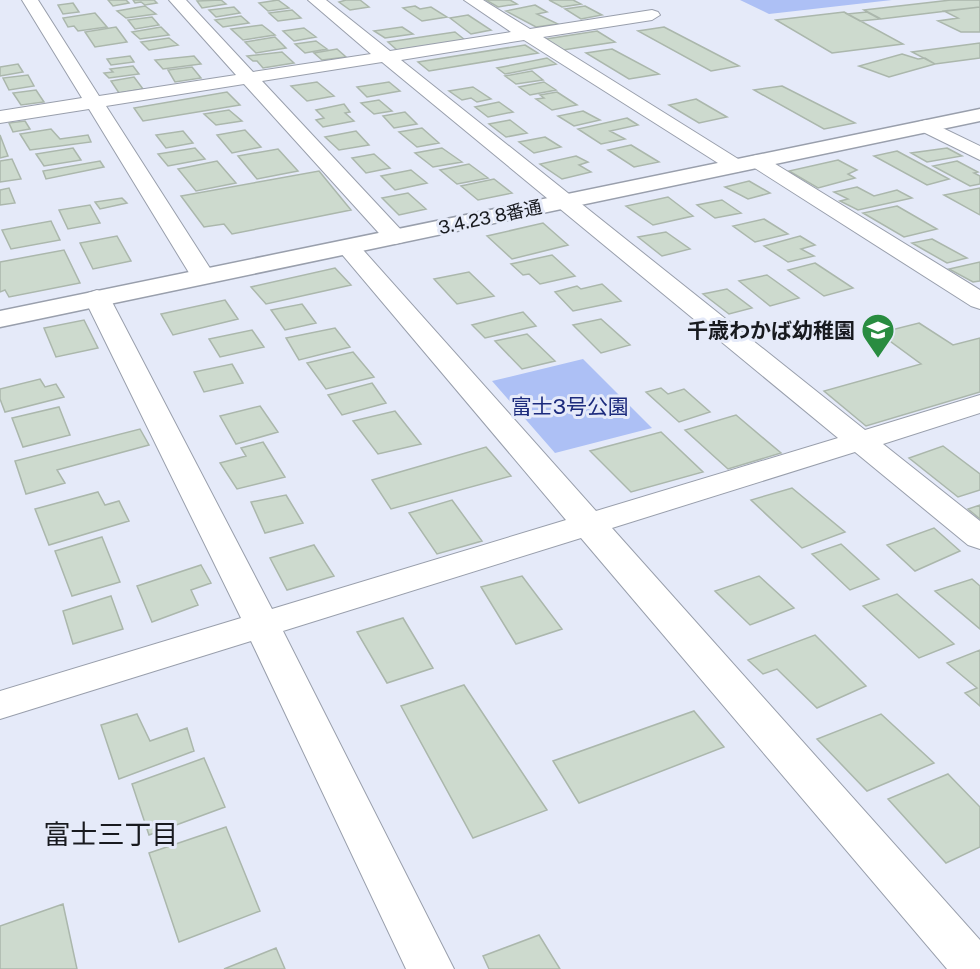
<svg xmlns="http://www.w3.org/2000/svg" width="980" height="969" viewBox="0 0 980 969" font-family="'Public Sans','Noto Sans JP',sans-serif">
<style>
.green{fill:#adc0f5}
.building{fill:#cddace;stroke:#abb7ac;stroke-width:1.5}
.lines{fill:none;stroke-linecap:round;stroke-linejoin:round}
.minor-casing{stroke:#999fac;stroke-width:2}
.tertiary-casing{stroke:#999fac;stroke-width:3}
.minor{fill:#fff;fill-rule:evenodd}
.tertiary{fill:#fff;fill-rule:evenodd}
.labels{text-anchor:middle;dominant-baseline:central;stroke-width:6;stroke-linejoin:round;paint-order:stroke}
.far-street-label{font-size:18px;fill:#181a1f;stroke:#e5eaf9}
.poi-label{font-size:21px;font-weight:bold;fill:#181a1f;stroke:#e5eaf9;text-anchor:end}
.park-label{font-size:21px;fill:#1c2b7d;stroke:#e5eaf9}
.near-neighbourhood-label{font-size:27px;fill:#181a1f;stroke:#e5eaf9}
</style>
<rect width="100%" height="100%" fill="#e5eaf9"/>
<path class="green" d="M740 0H892L769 14Z
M583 359 652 428 555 453 492 381Z"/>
<path class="building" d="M108 0H126L129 3 113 6Z
M133 0H154L157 3 145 5 141 2 135 3Z
M221 0 226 4 202 8 197 1Z
M278 0 289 8 268 11 259 3Z
M346 0H360L369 7 350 10 339 2Z
M486 0H510L517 4 498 7Z
M549 0H573L581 4 562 7Z
M951 0H980V7L881 19 864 10Z
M73 3 79 12 63 14 58 5Z
M535 5 547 12 537 14 558 24 536 27 506 11Z
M145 6 156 14 126 18 117 11Z
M415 6 420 9 431 7 447 17 422 21 403 8Z
M585 6 602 15 581 19 565 9Z
M234 7 240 13 216 17 209 10Z
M980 7V32H961L938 21 958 18 944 11Z
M292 10 301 18 278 21 269 13Z
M844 12 903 44 832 53 776 20Z
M867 12 880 19 860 21 847 14Z
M95 13 107 27 78 31 74 26 68 27 63 18Z
M468 15 491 30 471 34 450 18Z
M241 16 249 23 223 27 215 20Z
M152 17 159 25 135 29 128 20Z
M262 25 275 35 243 40 231 29Z
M116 27 127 42 95 47 85 32Z
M161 27 169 35 140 39 132 32Z
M402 27 413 34 385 38 374 31Z
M664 27 739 66 711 71 638 31Z
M304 28 316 37 294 41 283 31Z
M597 31 615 42 563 50 546 39Z
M455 32 465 40 397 50 388 42Z
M275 37 286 48 256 53 245 42Z
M169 38 178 45 149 50 141 42Z
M316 41 327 49 305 53 295 44Z
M980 43V58L935 64 912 52Z
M525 45 538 53 429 71 418 62Z
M337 49 346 57 322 60 314 53Z
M612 49 659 74 629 79 586 53Z
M282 52 294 63 263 68 257 61H253L247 56Z
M902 54 918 59 925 58 935 64 889 77 859 66Z
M130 56 134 62 111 65 107 59Z
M194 56 201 64 163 69 155 60Z
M547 58 556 64 505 74 497 68Z
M18 64 23 72 0 76V67Z
M133 66 139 74 109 78 104 73 113 72 110 69Z
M192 67 201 78 175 82 168 70Z
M532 71 543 80 516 84 505 76Z
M28 75 34 86 9 90 3 78Z
M134 77 143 89 119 93 111 81Z
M317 82 334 96 307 101 291 86Z
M389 82 400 91 367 97 357 87Z
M544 82 556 90 530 95 519 87Z
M782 86 855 123 824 129 754 90Z
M473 87 491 99 477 102 471 98 462 100 449 91Z
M36 90 44 102 21 105 13 93Z
M227 92 240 105 143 121 134 108Z
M557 92 577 105 552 110 536 99 544 98 540 95Z
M696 99 727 117 699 123 669 105Z
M379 100 392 111 374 114 361 103Z
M499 102 513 112 488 117 475 107Z
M344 104 350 112 345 113 354 121 323 127 316 120 324 118 316 110Z
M229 110 242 121 216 125 204 114Z
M583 111 600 120 574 126 558 116Z
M405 112 417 124 394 128 383 116Z
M627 118 638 125 610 131 625 139 601 144 578 129Z
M510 120 527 133 506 137 489 124Z
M25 121 30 129 13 132 9 123Z
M422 128 439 143 417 147 399 132Z
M51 129 60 139 88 135 91 142 30 150 20 134Z
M245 130 261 147 232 153 217 135Z
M183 131 193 143 166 148 156 135Z
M356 131 369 145 339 150 325 137Z
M0 135 8 156 0 158Z
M545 137 561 147 534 153 519 142Z
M631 145 659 162 634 167 608 150Z
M73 148 81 160 44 166 36 154Z
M195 148 205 159 168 166 158 154Z
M442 148 462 162 433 167 415 153Z
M947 148 962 156 927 162 911 153Z
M278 149 298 171 257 179 238 156Z
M897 151 949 179 927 185 874 156Z
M374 154 390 168 366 173 352 158Z
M576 156 588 162 579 165 591 172 562 179 540 164Z
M12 159 21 179 0 182V161Z
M838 160 857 170 848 174 855 178 818 188 789 171Z
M100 161 104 167 46 179 43 171Z
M217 161 236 183 196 191 178 169Z
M957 161 978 172 974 173 980 176V184L970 186 933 166Z
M469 164 488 178 457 184 440 170Z
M411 170 427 183 395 190 381 176Z
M319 171 351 210 232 234 224 224 204 227 181 196Z
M494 179 512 193 478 200 461 186Z
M749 181 770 193 748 199 725 187Z
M857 187 874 196 897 190 912 198 858 210 840 201 848 199 834 192Z
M9 188 15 203 0 205V190Z
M980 188V215L944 195Z
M408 193 426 209 399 215 382 198Z
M668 197 693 216 653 225 626 206Z
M122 198 127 203 100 209 95 202Z
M722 200 741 213 715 218 697 205Z
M90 205 100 223 68 229 59 210Z
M897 206 937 229 904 237 863 213Z
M764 219 788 234 755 242 733 226Z
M51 221 60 240 11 249 2 230Z
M543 223 568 245 512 259 487 236Z
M666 232 690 249 662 256 638 237Z
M117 236 131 261 93 269 80 243Z
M800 236 815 245 801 249 814 256 788 262 764 246Z
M932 239 967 258 947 263 912 243Z
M64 250 80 283 9 297 5 290 0 292V262Z
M552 255 575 276 540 284 529 274 523 275 511 264Z
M980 262V281L973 282 949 269Z
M815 263 853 288 824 296 788 270Z
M335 268 351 285 266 304 251 287Z
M469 272 494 296 457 304 434 279Z
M767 275 799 298 770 306 739 281Z
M602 284 621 301 573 311 555 292 577 286 581 289Z
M727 289 752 308 729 314 703 294Z
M225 300 238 319 173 335 161 314Z
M302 304 316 323 285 330 271 310Z
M523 312 536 326 485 338 472 325Z
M601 319 630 345 601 353 573 325Z
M84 320 98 348 56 357 44 328Z
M919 323 953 345 980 338V392L866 426 824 391 921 364 879 333Z
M335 328 350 347 299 360 286 338Z
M252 330 264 347 220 357 209 339Z
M527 334 555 361 522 369 495 341Z
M353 352 374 377 326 389 307 363Z
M232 364 243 383 204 392 194 372Z
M40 379 45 387 56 384 64 397 5 412 0 399V389Z
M372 383 386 403 342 415 328 395Z
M661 388 668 394 684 389 710 412 679 422 646 392Z
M260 406 278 432 236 444 220 416Z
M59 407 70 435 23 447 12 418Z
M395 411 421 444 378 454 353 421Z
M736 415 781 453 728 469 685 430Z
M140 429 149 445 57 470 65 483 26 494 15 461Z
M661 432 703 472 631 492 590 451Z
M263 442 285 477 237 489 220 463 246 456 241 448Z
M943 446 980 474V490L958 497 909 458Z
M486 447 511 476 391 509 372 480Z
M792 488 845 532 802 548 751 500Z
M98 492 105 505 119 501 129 521 49 545 35 509Z
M286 495 303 523 265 533 251 502Z
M452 500 482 541 437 554 409 513Z
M980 505V519L968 509Z
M934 528 960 551 915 571 887 545Z
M102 537 120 582 72 596 55 551Z
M841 544 879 579 850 590 812 554Z
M314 545 334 576 287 590 270 558Z
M201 565 211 583 191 590 198 605 152 622 137 586Z
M522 576 562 629 516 644 481 587Z
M759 576 794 608 750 625 715 591Z
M972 579 980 586V629L935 591Z
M897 594 954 644 919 658 863 606Z
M111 596 123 629 73 644 63 611Z
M403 618 433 668 387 683 357 632Z
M815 635 866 686 817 708 777 669 763 674 748 660Z
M980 650V706L965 693 977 688 947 663Z
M464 685 547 810 473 838 401 706Z
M694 711 724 747 579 803 553 761Z
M137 714 150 741 187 728 194 751 119 779 101 725Z
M881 714 934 763 867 791 817 739Z
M204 758 225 807 149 835 132 784Z
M948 774 980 807V847L946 863 888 799Z
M226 827 260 911 179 942 149 853Z
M63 904 77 969H0V926Z
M539 935 560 969H489L483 956Z
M276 948 285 969H224Z"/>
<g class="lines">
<g class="minor-casing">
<path id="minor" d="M22 0H38L99 96 236 75 169 0H186L253 72 371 54 308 0H326L390 51 511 32 464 0H483L530 29 652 10 658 12 660 15 652 20 543 37 743 162 747 166 743 170 736 172 729 170 524 40 401 60 865 430 980 395V413L883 444 980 521V549L968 545 855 452 612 528 980 940V969H947L581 538 283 631 454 969H406L251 641 0 719V691L241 618 84 298 88 293 97 290 106 293 110 298 272 609 566 520 340 252 336 247 340 242 348 240 356 242 596 511 838 438 382 62 262 81 403 232 407 237 403 242 395 244 387 242 244 84 106 106 215 276 212 281 203 283 194 281 89 109 0 123V111L82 98Z
M926 120 980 146V160L919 130 916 126 919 122Z
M757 155 764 157 980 290V309L971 306 750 165 747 161 750 157Z"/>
</g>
<g class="tertiary-casing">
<path id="tertiary" d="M980 109V121L0 327V311Z"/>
</g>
<use href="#minor" class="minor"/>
<use href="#tertiary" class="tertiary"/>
</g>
<defs>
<g id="school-pin" transform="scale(1.725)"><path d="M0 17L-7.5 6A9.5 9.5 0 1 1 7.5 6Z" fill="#298c40" stroke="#e5eaf9"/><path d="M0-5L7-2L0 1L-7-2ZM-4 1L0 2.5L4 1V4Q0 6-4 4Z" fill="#fff"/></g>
</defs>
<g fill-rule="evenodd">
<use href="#school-pin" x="878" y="330"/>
</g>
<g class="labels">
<g class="far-street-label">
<text transform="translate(490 217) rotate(-12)">3.4.23 8番通</text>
</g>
<g class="poi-label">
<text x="855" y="330">千歳わかば幼稚園</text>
</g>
<g class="park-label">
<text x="570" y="406">富士3号公園</text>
</g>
<g class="near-neighbourhood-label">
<text x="111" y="834">富士三丁目</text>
</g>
</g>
</svg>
